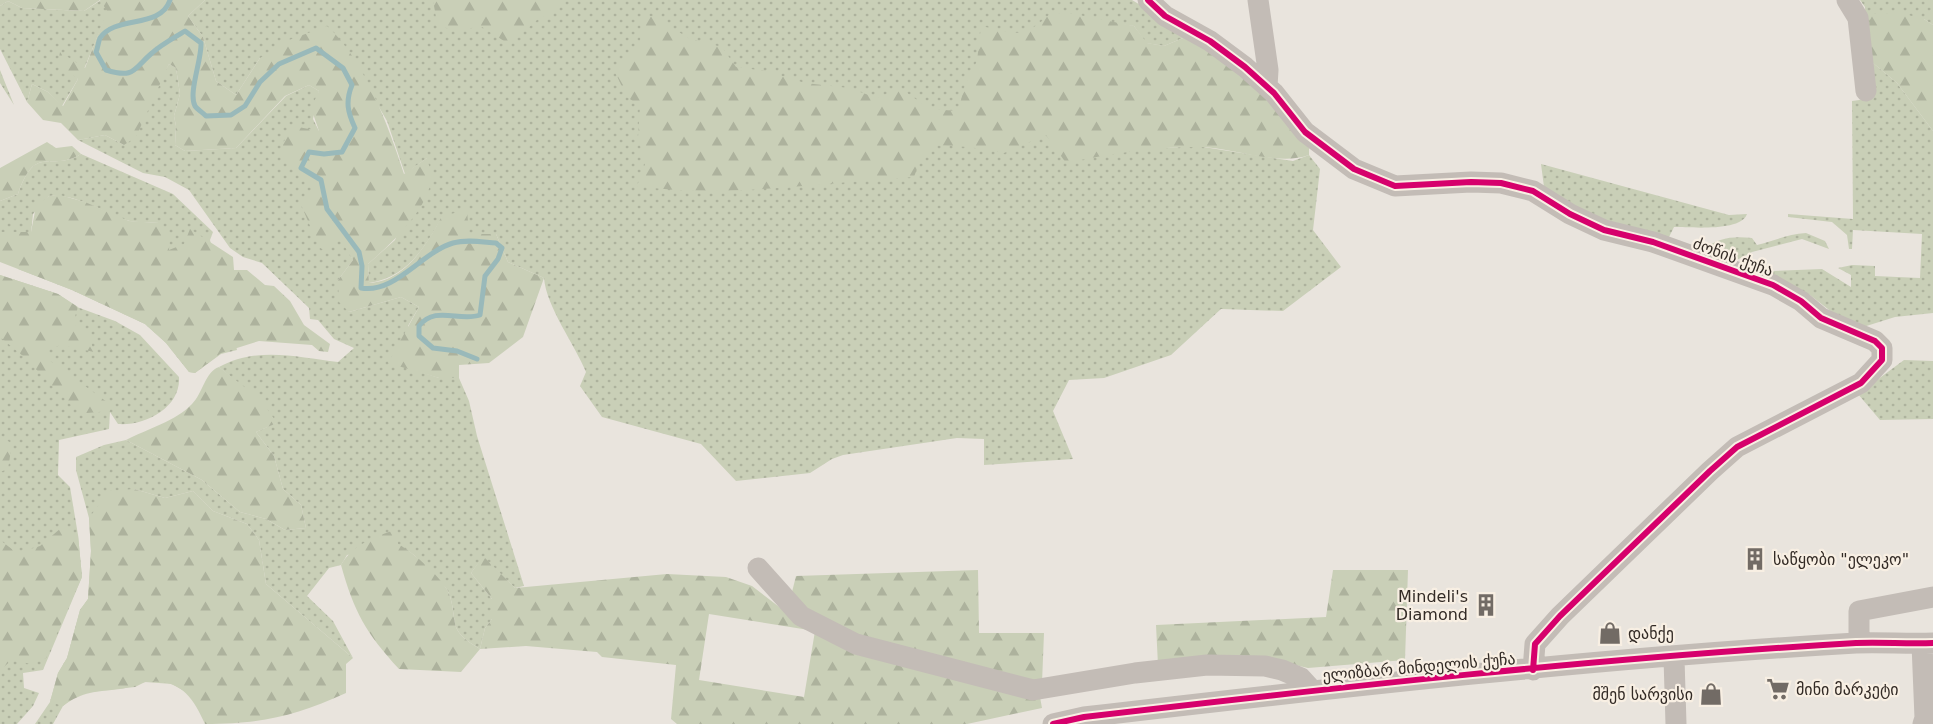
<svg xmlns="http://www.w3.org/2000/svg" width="1933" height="724" viewBox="0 0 1933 724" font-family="'DejaVu Sans','Noto Sans Georgian',sans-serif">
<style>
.grass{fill:url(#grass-dots)}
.forest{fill:url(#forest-firs);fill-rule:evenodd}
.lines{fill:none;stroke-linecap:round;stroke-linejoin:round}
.stream{stroke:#99b9ba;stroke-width:5}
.minor{stroke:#c3bcb6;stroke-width:21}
.cycleway-casing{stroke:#f8efe3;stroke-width:10}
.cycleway{stroke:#d6006c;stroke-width:6}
.labels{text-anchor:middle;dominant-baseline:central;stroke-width:4.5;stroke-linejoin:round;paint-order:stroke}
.street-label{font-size:16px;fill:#322a25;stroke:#f8efe3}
.poi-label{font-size:16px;fill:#322a25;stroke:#f8efe3;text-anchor:start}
</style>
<defs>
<pattern id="grass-dots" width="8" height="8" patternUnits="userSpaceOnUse" patternTransform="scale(1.5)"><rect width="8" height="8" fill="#c9cfb7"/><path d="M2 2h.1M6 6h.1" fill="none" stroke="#adb29d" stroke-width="1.8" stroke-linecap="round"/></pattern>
<pattern id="forest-firs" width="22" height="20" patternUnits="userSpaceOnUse" patternTransform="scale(1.5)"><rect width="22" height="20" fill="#c9cfb7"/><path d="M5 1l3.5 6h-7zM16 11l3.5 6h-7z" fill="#adb29d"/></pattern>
</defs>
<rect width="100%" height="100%" fill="#e9e4dd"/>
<path class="grass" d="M101 0 108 11 84 69 60 53 78 79 62 106 48 92 32 84 27 102 0 49V6L8 1 22 8 84 11Z
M205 0H1132L1190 35 1164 46 1146 43 1134 26 1111 23 1166 148 1197 146 1293 161 1309 155 1320 169 1313 230 1341 267 1283 311 1221 309 1171 355 1104 378 1069 380 1053 411 1073 459 984 465V439L957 438 843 455 832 459 810 473 736 481 701 444 602 417 580 386 586 372C575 345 546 306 544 278L508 262 496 234H469L442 217C425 248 406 278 369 283L368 264 395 240 427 158 405 174 387 121 369 90 260 58 236 95 216 81 203 37 188 16Z
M1860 0H1933V25L1924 19 1867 58 1897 83 1933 131V313L1895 317 1860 328 1842 320 1810 295 1769 274 1772 271 1822 269 1851 287V275L1838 268 1852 265 1875 266V276L1920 278 1922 234 1853 230 1852 249H1849L1847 235 1832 222 1788 217V214L1853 219 1852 101 1874 98 1873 76 1866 59 1865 7Z
M169 64 176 68 180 94 174 116 176 126 175 145 185 151 236 148 286 96 309 85 319 91 313 119 319 131 317 189 353 260 338 280 349 312 401 297 419 307 408 326 409 368 439 378H459L469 401 477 436 524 586 515 588 483 557 471 573 492 599V619L485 628 480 649C448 630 458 626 450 596 448 588 438 580 433 574 397 534 395 545 347 555L341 565 329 568 307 596 333 621 353 658 266 584 259 540 247 524 213 511 193 491 165 498 134 489 191 695 172 684 145 682 135 687 80 693 63 706 53 724H35L50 702 58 673 67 658 80 610 88 599 91 551 89 518 76 470V457L104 445 126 440 202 480 240 512 266 519 285 530 306 528 301 505 283 489 274 456 256 432 276 423 244 388 219 367C256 346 298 357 338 362L354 348 334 339 318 320 310 319 309 308 262 263 243 257 230 248 189 190 165 177 143 173 78 140 105 135 124 145Z
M0 70 14 105 0 83Z
M81 154 173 194 213 232 210 240 237 350 221 354 195 373 189 372 166 343 145 324 72 290 18 269 159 223C149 222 136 223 126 220 99 211 78 194 49 196L33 214 31 233 0 232V201L18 194C36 142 50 173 81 154Z
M1541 164 1729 215 1747 214C1741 232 1690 227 1674 227L1668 239 1584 215 1544 187Z
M1806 233 1825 241 1829 249 1802 239 1752 252 1733 262 1703 250C1718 237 1734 236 1752 238L1757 245C1774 241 1788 234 1806 233Z
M0 275 58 294 77 307 115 321 140 335 179 377C181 407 146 426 118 424L110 412 109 429 59 440 58 475 70 487 78 535 82 577 43 670 23 673 24 688 39 693 33 706 17 724H0Z
M1904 360 1933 361V419L1880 420 1858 394Z"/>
<path class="forest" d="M0 0H205L188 16 203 37 216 81 236 95 260 58 289 40 327 26C364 59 389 127 404 174L427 158C428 163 431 170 431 176 432 206 389 246 368 264L369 283C405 281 426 246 442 216L467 210 469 234H496L508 262 544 278 523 337 489 363 459 365V378H439L388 363 419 307 401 297 349 312 339 302 338 280 353 260 337 234 328 253 319 247 299 200 316 189 281 155 283 143 293 126 319 131 311 108 319 91 309 85 285 96 236 148 185 151 175 145 176 126 174 116 180 94 176 68 169 64 136 137 124 145 105 135 78 140 61 123 43 120 27 102 32 84 48 92 63 106 78 79 58 64 60 52 85 68 107 11 100 0 84 11 22 8 8 1 0 6Z
M433 0H561L559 9 537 20 513 41H504L482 27 450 30 437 23Z
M1051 13 1074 14 1134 26 1147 43 1164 46 1190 35 1267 95 1309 148V155C1277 167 1230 146 1195 147 1152 147 1108 154 1066 163L1046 135 1004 153 969 147 932 145 921 157 914 177C822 182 728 199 637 186L645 164 638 137 640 106 627 97 614 70 622 59 640 46 641 14 655 17 690 39 722 47 736 67 766 71 805 83 849 88 877 98 900 88 930 109 958 111 965 85 977 61 981 26C1018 34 1022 40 1051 13Z
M1900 13 1924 19 1933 25V131L1897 83 1867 58 1870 14Z
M47 142 56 148 72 146 81 154C50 173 36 142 18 194L0 201V168Z
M60 195 85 202 129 221 159 223 170 233 169 250 184 244 190 229 233 257 234 270H247L265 285 274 286 290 301 304 325 330 344 328 352 319 351 312 345 259 341 221 353 195 373 189 372 166 343 145 324 72 290 0 262V232H31L36 206 49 196Z
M0 275 58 294 78 307 73 323 89 336 94 352 61 345 48 349 49 360 107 402 110 411 87 413 72 406 23 356 0 337Z
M219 367 261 400 277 423 256 432 274 456 283 489 301 505 306 528 285 530 266 519 240 512 202 480 126 440C147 429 176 421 192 404 203 393 205 372 219 367Z
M0 435 12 444 8 469 0 472Z
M134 489 165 498 193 491 213 511 247 524 259 540 266 584 353 658 346 664V693C295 716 262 724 205 724 193 697 180 678 146 682 138 683 129 688 120 689 96 692 83 691 63 706L50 702 58 673 67 658 80 610 88 599 91 551 89 518 109 491Z
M61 528 78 535 82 577 46 658 31 664 12 660 0 670V540L17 553 40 546Z
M397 529 398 544C412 551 446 581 450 596 458 626 448 630 480 649L485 628 492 619V599L471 573 483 556 515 588 667 574 726 577 752 586 800 623 1040 697 1042 708 967 724H677L671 719 676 665 602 657 597 652 526 646 480 649 461 672 399 669C366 633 354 612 341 565 353 544 375 537 397 529ZM709 614 815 631 804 697 699 680Z
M978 570 979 633H1044L1042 683 857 639 804 612 792 592 796 576Z
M1333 570H1408L1405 660 1308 668 1274 660 1158 665 1156 625 1326 617Z"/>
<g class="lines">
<path class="stream" d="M170 0C161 29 115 15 100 38 98 42 98 48 96 52L106 70C135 79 133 69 152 53 162 44 174 38 185 31L201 43C202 59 188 93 195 106 197 109 203 113 206 116L231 115 245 106 260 82 279 64 316 48 343 68 352 85C345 102 348 113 355 128L342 152 324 154 309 152 301 168 321 180 327 209 359 252 362 266 361 288C395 294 422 252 453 243 467 239 482 242 496 243L502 248 498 259 485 276 480 315C459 322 435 305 419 326V336L433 348 457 351 477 359"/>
<path class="minor" d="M1148 0 1165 16 1210 41 1245 67 1274 93 1305 132 1354 169 1395 186 1471 182 1501 183 1533 191 1570 214 1604 230 1653 242 1773 285 1801 301 1821 318 1875 341 1882 348V360L1861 383 1737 447 1710 471 1560 616 1535 644 1533 670
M1258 0 1268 70 1267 86
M1847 0 1858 18 1866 91
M758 568 801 616 856 644 1033 690 1135 673 1207 665 1265 666 1282 670 1301 678 1312 690
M1859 643V611L1933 597
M1922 644 1925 718 1923 724
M1674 658 1676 724
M1053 724 1084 717C1341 687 1598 658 1856 643 1882 642 1907 644 1933 643"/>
<g class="cycleway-casing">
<path id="cycleway" d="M1148 0 1165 16 1210 41 1245 67 1274 93 1305 132 1354 169 1395 186 1471 182 1501 183 1533 191 1570 214 1604 230 1653 242 1773 285 1801 301 1821 318 1875 341 1882 348V360L1861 383 1737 447 1710 471 1560 616 1535 644 1533 670
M1053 724 1084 717C1341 687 1598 658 1856 643 1882 642 1907 644 1933 643"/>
</g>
<use href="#cycleway" class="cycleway"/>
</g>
<defs>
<g id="building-bare" transform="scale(1.8)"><path d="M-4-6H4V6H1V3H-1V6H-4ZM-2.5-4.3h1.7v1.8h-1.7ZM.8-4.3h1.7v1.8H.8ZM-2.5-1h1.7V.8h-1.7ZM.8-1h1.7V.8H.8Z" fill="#726b65" stroke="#f8efe3" stroke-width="2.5" paint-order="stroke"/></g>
<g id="shop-bare" transform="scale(1.8)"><path d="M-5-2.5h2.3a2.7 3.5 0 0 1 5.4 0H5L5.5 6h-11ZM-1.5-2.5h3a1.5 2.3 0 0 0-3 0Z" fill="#726b65" stroke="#f8efe3" stroke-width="2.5" paint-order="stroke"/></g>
<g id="supermarket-bare" transform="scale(1.8)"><path d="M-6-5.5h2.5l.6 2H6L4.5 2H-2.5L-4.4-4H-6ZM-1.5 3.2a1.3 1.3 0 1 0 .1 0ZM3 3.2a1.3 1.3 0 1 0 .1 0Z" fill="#726b65" stroke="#f8efe3" stroke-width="2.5" paint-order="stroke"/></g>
</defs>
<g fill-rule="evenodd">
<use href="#building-bare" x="1755" y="559"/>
<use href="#building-bare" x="1486" y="605"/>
<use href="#shop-bare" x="1610" y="633"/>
<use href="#supermarket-bare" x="1778" y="689"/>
<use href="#shop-bare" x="1711" y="694"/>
</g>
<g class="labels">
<g class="street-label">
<text transform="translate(1733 257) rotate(20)">ძოწის ქუჩა</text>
<text transform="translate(1419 667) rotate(-5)">ელიზბარ მინდელის ქუჩა</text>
</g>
<g class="poi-label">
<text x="1773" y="559">საწყობი "ელეკო"</text>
<text x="1468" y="596" text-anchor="end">Mindeli's<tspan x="1468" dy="18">Diamond</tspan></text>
<text x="1628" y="633">დანქე</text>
<text x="1796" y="689">მინი მარკეტი</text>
<text x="1693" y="694" text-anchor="end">მშენ სარვისი</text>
</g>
</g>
</svg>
